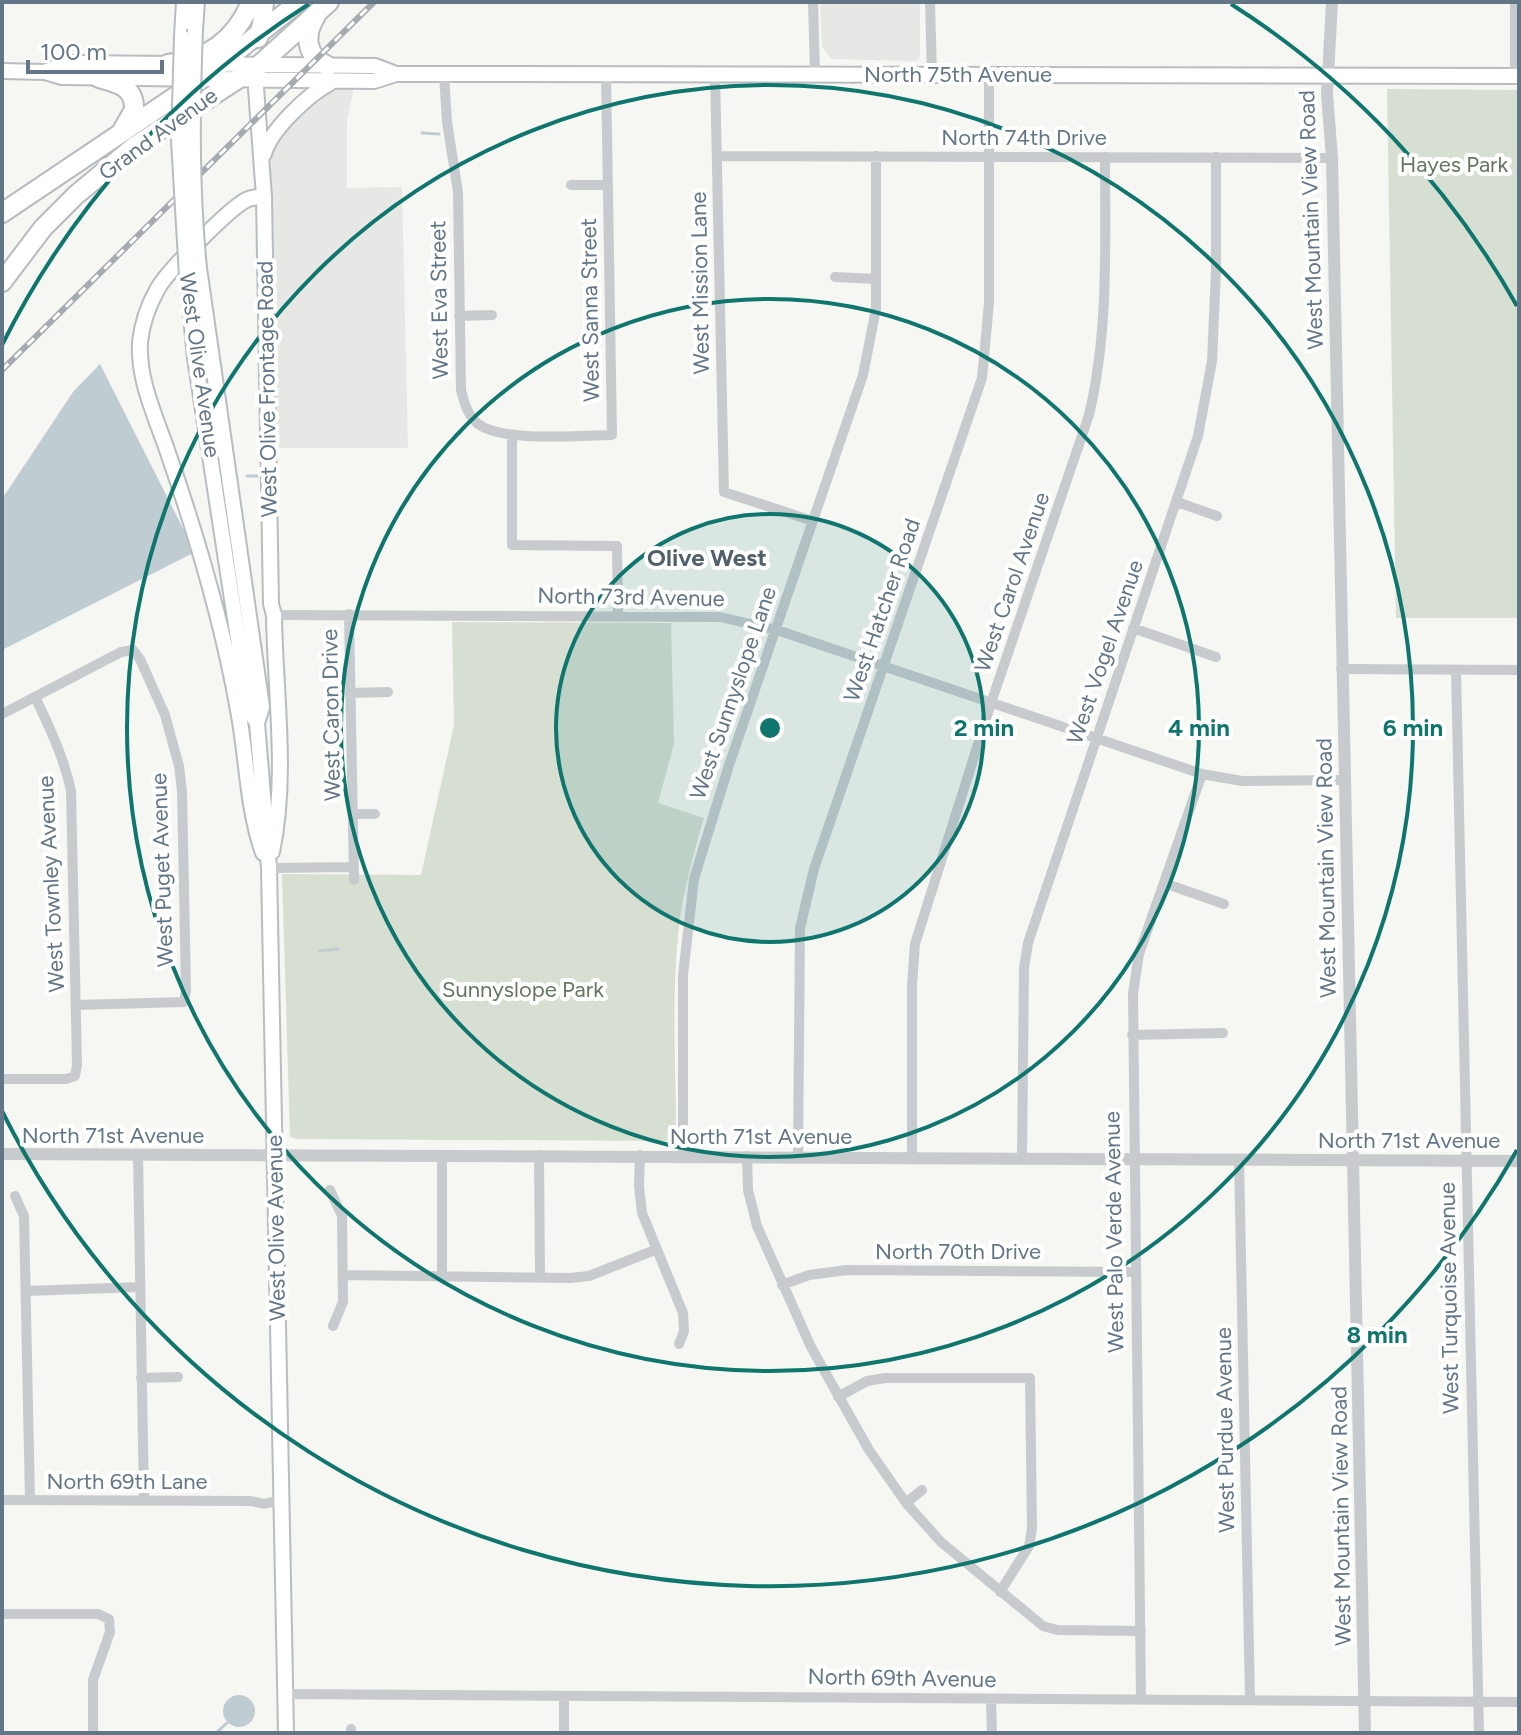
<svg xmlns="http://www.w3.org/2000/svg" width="1521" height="1735" viewBox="0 0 1521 1735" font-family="Figtree,sans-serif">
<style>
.built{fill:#e7e8e6}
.green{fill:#d7dfd3}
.water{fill:#bfccd1}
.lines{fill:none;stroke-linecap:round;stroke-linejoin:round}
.stream{stroke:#bfccd1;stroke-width:3}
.secondary-casing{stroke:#b7bdc1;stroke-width:18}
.trunk-casing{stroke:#b7bbbe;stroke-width:22}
.minor{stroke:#c8cbce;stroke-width:10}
.tertiary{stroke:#c8cbce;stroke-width:12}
.secondary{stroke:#fff;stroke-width:14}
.trunk{stroke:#fff;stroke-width:18}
.rail-casing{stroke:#a5abb1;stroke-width:6}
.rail{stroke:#fff;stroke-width:3;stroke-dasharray:9;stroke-linecap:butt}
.secondary-bridge-casing{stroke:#b7bdc1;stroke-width:18;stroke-linecap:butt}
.secondary-bridge{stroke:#fff;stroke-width:14}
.ring{fill:none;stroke:#0f766e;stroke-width:4}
.labels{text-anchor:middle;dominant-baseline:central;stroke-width:8;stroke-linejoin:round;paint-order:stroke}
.street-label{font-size:22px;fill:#627687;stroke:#fff}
.park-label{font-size:22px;fill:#63785e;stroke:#fff}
.neighbourhood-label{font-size:24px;font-weight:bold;fill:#515f6b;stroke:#fff}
.centre{fill:#0f766e;stroke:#fff;stroke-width:4}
.ring-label{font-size:24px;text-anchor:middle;font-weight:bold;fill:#0f766e;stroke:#fff;stroke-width:8;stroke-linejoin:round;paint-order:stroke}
</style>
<rect width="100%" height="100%" fill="#f6f6f2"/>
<path class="built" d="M820 2H920V57L916 61 831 59 822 46Z
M338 86H354L347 122V188L402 187 408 448H276L269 155 274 142 320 93Z"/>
<path class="green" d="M1387 89 1519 90V618H1396Z
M452 622 671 623 674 744 658 803 704 818C693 854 684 889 679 926 671 995 676 1067 676 1136L672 1141 298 1139 290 1137 282 874 421 875 454 725Z"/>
<path class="water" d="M100 364 195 552 2 650V499L73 392Z
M223 1711a16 16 0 1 1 32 0a16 16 0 1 1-32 0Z"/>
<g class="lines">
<path class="stream" d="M422 133 439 134
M247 476H257
M320 951 338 949
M216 1733 227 1723"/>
<g class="secondary-casing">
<path id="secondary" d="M195 29 197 2
M182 37 184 2
M258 70 256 88 264 197 271 604 274 615C275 693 288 775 272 852
M2 71 45 72 62 77 374 81 396 74H513L1519 76
M45 72 65 63 375 66 396 74
M264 154C270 130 309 94 330 83
M199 268 262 707 257 723 269 868 286 1733
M187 276 195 358 249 710 257 723
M263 853C247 808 247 757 238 710 222 620 196 533 166 447 154 413 138 379 140 342 142 324 148 306 157 290 166 272 228 210 246 200 252 197 257 197 264 197"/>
</g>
<g class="trunk-casing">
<path id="trunk" d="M316 16C304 35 305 56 328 66
M258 38 262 24 264 2
M168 64C207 60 236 39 251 2
M99 78C118 83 135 87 134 110L123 129
M2 213 203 78 299 2
M2 282 43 228 76 195 135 146 258 66 329 2"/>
</g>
<path class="minor" d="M813 2 815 74
M930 2 932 75
M715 73 724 492 813 521
M444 74 447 122 458 192 461 390C464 402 467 414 477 423 500 443 580 435 612 435L606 73
M1515 76V2
M717 156 1332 158
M571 185H608
M835 277 876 279
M459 316 492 315
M512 435V545L617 546 618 615
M1177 502 1217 516
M349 614 354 880
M274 615 720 617 777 630 1202 774 1242 781 1345 780
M1133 628 1216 657
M1341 669 1519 670
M1456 670 1479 1733
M350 693 388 692
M2 714 121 652 133 650 140 659 165 715 179 766 182 791 186 990 184 1002 76 1005
M353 814H375
M269 868 354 867
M1164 883 1224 904
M1132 1035 1223 1033
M2 1079H66L75 1076 77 1065 71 790C63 756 50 728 35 697
M138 1154 144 1501
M539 1155 540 1277
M640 1155 639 1186 642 1213 683 1313 684 1331 679 1344
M683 1155V975L694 879 729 765 863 375 876 309V156
M747 1156 748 1190 757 1226 811 1347 869 1450 906 1503 941 1542 1043 1626 1057 1630 1141 1631
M798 1156 800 928 814 869 982 378 989 303V74
M912 1157V985L915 944 991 703 1089 415C1109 330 1105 244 1105 157
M1022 1158 1024 968 1028 943 1198 436 1212 361 1216 271V157
M1239 1159 1250 1700
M330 1190 342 1216 343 1302 333 1326
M15 1196 24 1216 30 1500
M343 1275 570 1278 589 1276 655 1250
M442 1275V1156
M782 1285 809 1275 847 1270 1135 1272
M26 1291 140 1287
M141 1378 178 1377
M838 1397 867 1381 885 1378H1030L1032 1528 1029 1546 1000 1592
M2 1500 251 1501 264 1504 281 1500
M906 1503 922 1490
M2 1614H98L109 1619 110 1632 93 1680V1733
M285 1694 1519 1702
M564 1696V1733
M991 1699 992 1733
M1141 1700 1133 993 1139 954 1202 774
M351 1729V1733"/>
<path class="tertiary" d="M1332 2 1327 94 1332 158 1365 1733
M2 1154 1519 1161"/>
<use href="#secondary" class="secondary"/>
<use href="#trunk" class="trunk"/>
<g class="rail-casing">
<path id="rail" d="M2 370 374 2"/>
</g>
<use href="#rail" class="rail"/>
<g class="secondary-bridge-casing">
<path id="secondary-bridge" d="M195 29C192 109 191 188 199 268
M182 37 179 140 187 276"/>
</g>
<use href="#secondary-bridge" class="secondary-bridge"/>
</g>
<circle cx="770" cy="728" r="214" fill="#0f766e" fill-opacity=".12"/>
<g class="ring">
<circle cx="770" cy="728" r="214"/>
<circle cx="770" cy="728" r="429"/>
<circle cx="770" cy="728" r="643"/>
<path d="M1517 1150A858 858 0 0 1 2 1111M2 345A858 858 0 0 1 309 4M1231 4A858 858 0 0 1 1517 306"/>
</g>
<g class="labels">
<g class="street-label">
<text x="958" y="74">North 75th Avenue</text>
<text transform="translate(158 134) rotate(-36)">Grand Avenue</text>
<text x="1024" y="137">North 74th Drive</text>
<text transform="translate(1311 220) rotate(-92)">West Mountain View Road</text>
<text transform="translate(700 283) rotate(-91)">West Mission Lane</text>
<text transform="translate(439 300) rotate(-91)">West Eva Street</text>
<text transform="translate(590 310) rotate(-91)">West Sanna Street</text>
<text transform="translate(200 365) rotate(82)">West Olive Avenue</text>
<text transform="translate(267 389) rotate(-91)">West Olive Frontage Road</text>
<text transform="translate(1012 582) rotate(-71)">West Carol Avenue</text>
<text transform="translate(631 597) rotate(1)">North 73rd Avenue</text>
<text transform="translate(882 610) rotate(-71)">West Hatcher Road</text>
<text transform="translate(1105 652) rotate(-71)">West Vogel Avenue</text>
<text transform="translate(733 693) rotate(-71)">West Sunnyslope Lane</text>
<text transform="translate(331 715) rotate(-91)">West Caron Drive</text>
<text transform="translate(1326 868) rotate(-91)">West Mountain View Road</text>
<text transform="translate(162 870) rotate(-92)">West Puget Avenue</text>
<text transform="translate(51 884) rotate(-93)">West Townley Avenue</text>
<text x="113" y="1135">North 71st Avenue</text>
<text x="761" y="1136">North 71st Avenue</text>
<text x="1409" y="1140">North 71st Avenue</text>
<text transform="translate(276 1228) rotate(-91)">West Olive Avenue</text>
<text transform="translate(1114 1232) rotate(-91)">West Palo Verde Avenue</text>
<text x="958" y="1251">North 70th Drive</text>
<text transform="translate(1449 1298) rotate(-91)">West Turquoise Avenue</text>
<text transform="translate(1225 1430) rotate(-91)">West Purdue Avenue</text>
<text x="127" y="1481">North 69th Lane</text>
<text transform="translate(1341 1516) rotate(-91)">West Mountain View Road</text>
<text transform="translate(902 1678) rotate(1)">North 69th Avenue</text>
</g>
<g class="park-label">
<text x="1454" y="164">Hayes Park</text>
<text x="523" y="989">Sunnyslope Park</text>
</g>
<g class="neighbourhood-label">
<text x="707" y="557">Olive West</text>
</g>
</g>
<circle cx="770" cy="728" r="12" class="centre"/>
<g class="ring-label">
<text x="984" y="736">2 min</text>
<text x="1199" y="736">4 min</text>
<text x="1413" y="736">6 min</text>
<text x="1377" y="1343">8 min</text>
</g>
<rect width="1521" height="1735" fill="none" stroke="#627687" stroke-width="8"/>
<path d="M28 60v12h134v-12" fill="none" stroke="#627687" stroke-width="4"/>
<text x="40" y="60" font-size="24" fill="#627687" stroke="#ffffff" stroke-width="6" paint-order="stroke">100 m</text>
</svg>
